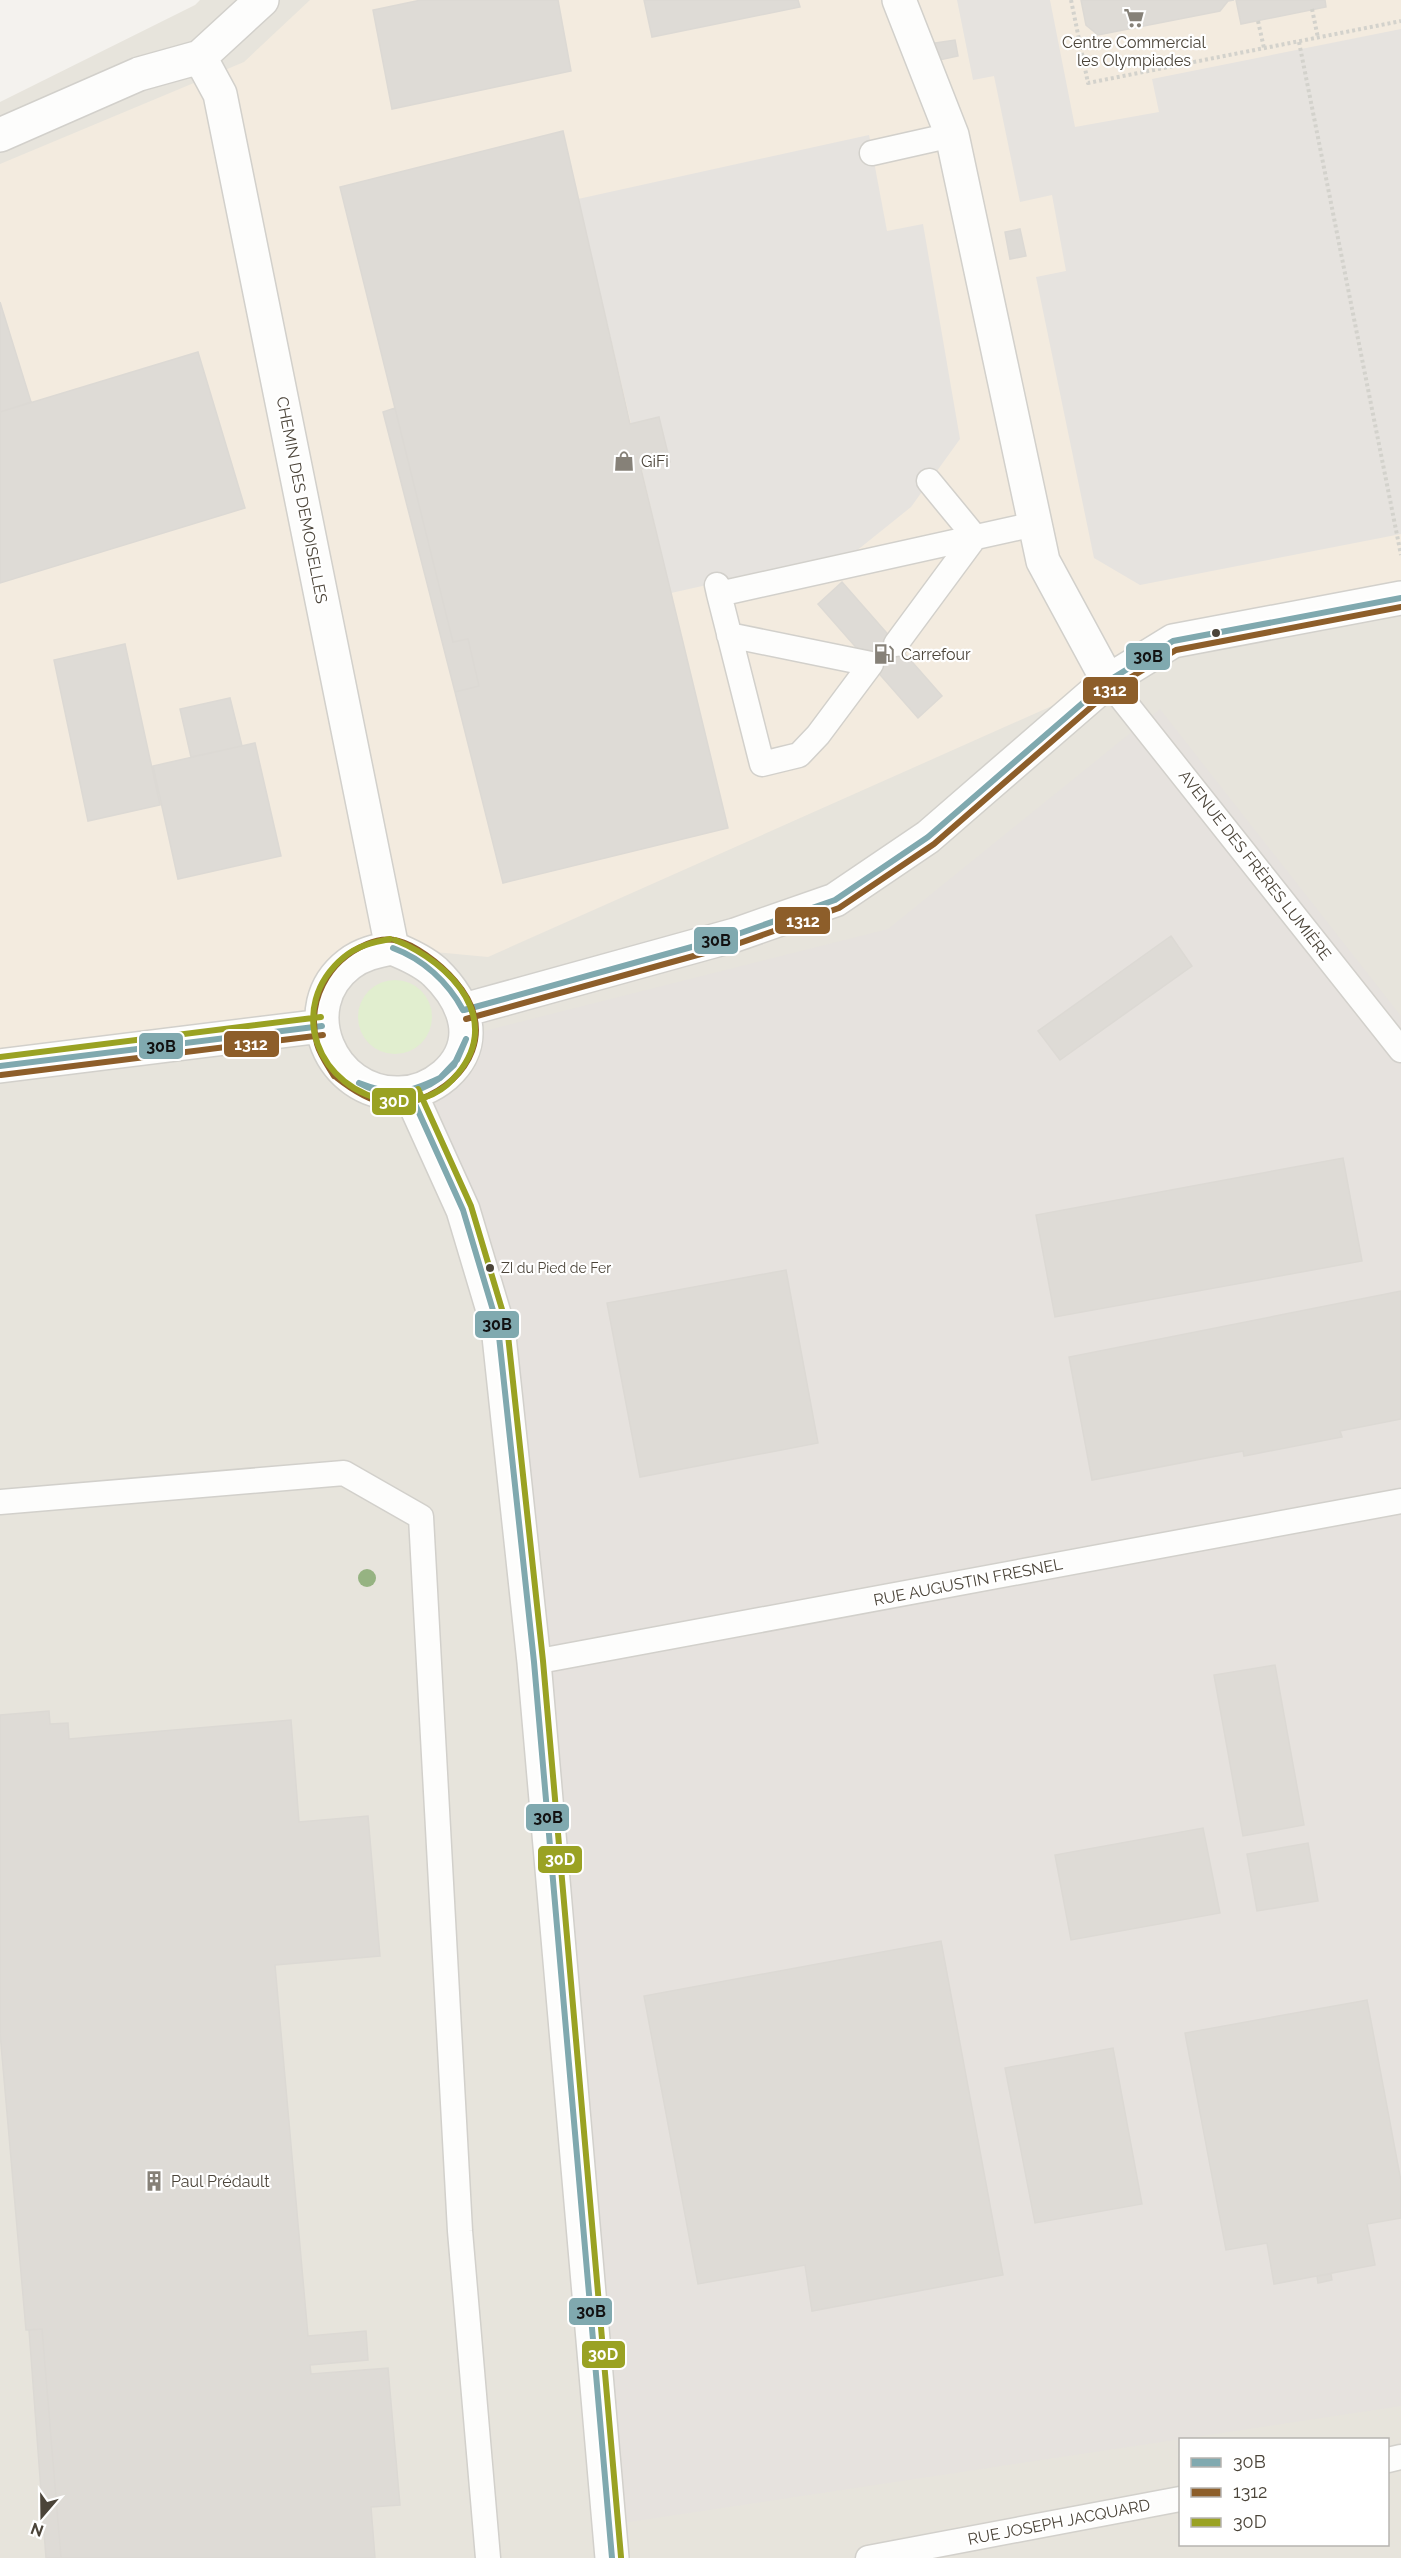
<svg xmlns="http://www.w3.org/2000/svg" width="1401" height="2558" viewBox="0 0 1401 2558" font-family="Raleway,sans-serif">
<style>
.residential{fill:#e7e4dc;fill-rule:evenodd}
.commercial{fill:#f3ebdf}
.industrial{fill:#e6e2de}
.green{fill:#e1eecf}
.parking{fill:#e6e3df}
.building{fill:#dedbd6;stroke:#dcd9d4;stroke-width:1.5}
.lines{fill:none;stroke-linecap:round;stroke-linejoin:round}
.lane-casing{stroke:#d2d0cb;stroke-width:27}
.street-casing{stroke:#d2d0cb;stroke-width:36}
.path{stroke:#d3d2cc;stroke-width:4;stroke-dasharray:3 3;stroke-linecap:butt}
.lane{stroke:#fdfdfc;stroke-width:24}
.street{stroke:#fdfdfc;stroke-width:33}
.bus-1-casing{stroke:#fff;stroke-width:10}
.bus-2-casing{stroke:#fff;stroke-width:10}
.bus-3-casing{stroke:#fff;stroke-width:10}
.bus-1{stroke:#80a9af;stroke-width:6}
.bus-2{stroke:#8d5e2a;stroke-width:6}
.bus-3{stroke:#9aa223;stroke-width:6}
.tree{fill:#96b382}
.bus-dot{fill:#4b4439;stroke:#fff;stroke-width:2}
.labels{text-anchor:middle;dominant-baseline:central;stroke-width:4.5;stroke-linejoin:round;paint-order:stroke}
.bus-label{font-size:14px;fill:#4b4439;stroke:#fff;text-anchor:start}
.poi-label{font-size:16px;fill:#4b4439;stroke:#fff;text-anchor:start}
.street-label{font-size:16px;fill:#4b4439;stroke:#fff}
.line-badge{stroke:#fff;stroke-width:2}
.badge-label{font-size:16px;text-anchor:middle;font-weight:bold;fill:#fff}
.pale-badge-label{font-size:16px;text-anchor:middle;font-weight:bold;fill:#111}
</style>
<rect width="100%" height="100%" fill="#f4f2ee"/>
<path class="residential" d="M200 0H1401V2558H0V102L195 5ZM1180 2440H1388V2544H1180Z"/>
<path class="commercial" d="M310 0H1401V598L1173 641 1108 681 488 957 392 948 369 953 322 1026 0 1066V164L244 62Z"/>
<path class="industrial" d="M1160 709 1401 1016V2406L609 2525 505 1388 410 1093 468 1035 888 929Z"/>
<path class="green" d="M358 1017a37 37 0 1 1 74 0a37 37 0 1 1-74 0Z"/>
<path class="parking" d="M957 0H1050L1075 127 1159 112 1152 79 1401 29V534L1140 585 1094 558 1036 277 1066 271 1052 195 1020 202 994 76 973 80Z
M869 135 887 231 923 224 960 439 911 507 855 552 671 593 578 199Z"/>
<path class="building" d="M421 0H558L571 71 392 109 373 10Z
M644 0H798L800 7 652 37Z
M1081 0H1234L1228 1 1220 11 1098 35 1086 25Z
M1236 0H1325L1326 7 1241 24Z
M955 40 958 56 925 63 922 45Z
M563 131 630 424 659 417 670 462 641 469 728 828 503 883 455 692 479 686 468 639 453 642 340 187Z
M1020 229 1026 256 1010 259 1005 232Z
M0 302 31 402 0 412Z
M198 352 245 508 0 583V412Z
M395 408 453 642 468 639 479 686 455 692 383 412Z
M842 582 942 696 918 718 818 604Z
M125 644 160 805 88 821 54 660Z
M230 698 242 746 191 757 180 709Z
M255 743 281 856 178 879 153 766Z
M1171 936 1192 966 1060 1060 1038 1031Z
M1343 1158 1362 1261 1055 1317 1036 1215Z
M786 1270 818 1443 640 1477 607 1303Z
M1401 1291V1419L1340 1431 1342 1437 1244 1456 1243 1451 1092 1480 1069 1357Z
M1275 1665 1304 1825 1243 1836 1214 1675Z
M49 1711 50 1724 68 1723 69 1739 291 1720 299 1822 368 1816 380 1956 275 1965 308 2336 366 2331 368 2360 310 2365 311 2374 388 2368 400 2505 371 2507 375 2558H61L42 2329 26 2330 0 2033V1715Z
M1203 1828 1220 1913 1071 1940 1055 1855Z
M1308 1843 1318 1901 1257 1911 1247 1854Z
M941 1941 1003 2275 812 2311 805 2265 698 2284 644 1996Z
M1367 2000 1401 2181V2218L1367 2224 1375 2265 1274 2284 1267 2243 1226 2250 1185 2033Z
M1113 2048 1142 2204 1035 2223 1005 2068Z
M1331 2274 1332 2280 1318 2283 1317 2276Z
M42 2329 61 2558H46L29 2330Z"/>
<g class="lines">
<g class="lane-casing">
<path id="lane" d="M872 153 952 135
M717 585 719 594 1035 524
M719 594 762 764 799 755 818 735 871 664 729 635
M896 644 975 537 929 481
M1108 681 1401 1050
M0 1502 344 1473 421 1517 460 2231 488 2558
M534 1662 1401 1501
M1388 2460 1401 2457
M868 2558 1180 2499"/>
</g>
<g class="street-casing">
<path id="street" d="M899 0 952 135 1043 561 1108 681
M200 57 220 94 392 948
M0 135 139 74 200 57 262 0
M392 948C407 954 423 961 435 972 466 1002 481 1043 445 1075 432 1086 416 1093 399 1093 331 1095 293 1007 349 964 362 954 376 951 392 948Z
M464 1010 735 935 835 900 928 837 1108 681 1173 641 1401 598
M0 1066 322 1026
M410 1093 463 1210 498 1327 534 1662 612 2558"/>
</g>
<path class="path" d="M1071 0 1088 83 1401 21
M1312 9 1318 38
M1258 21 1264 48
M1299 42 1401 555"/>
<use href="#lane" class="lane"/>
<use href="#street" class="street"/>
<g class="bus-1-casing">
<path id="bus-1" d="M393 948C423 959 448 982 463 1010
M464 1010 735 935 835 900 928 837 1108 681 1173 641 1401 598
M0 1066 322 1026
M440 1078 457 1060 466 1039
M440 1078 454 1065 466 1039
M359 1083C395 1097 406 1094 440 1078
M359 1083C387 1099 415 1096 440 1078
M410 1093 463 1210 498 1327 534 1662 612 2558"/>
</g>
<g class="bus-2-casing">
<path id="bus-2" d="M466 1019 737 944 839 908 934 844 1113 688 1176 650 1401 607
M1 1075 323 1035
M334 1076C328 1066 320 1055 317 1044 306 1002 327 961 367 944 390 934 408 942 426 955 446 969 468 991 474 1015 487 1065 432 1109 385 1103 367 1100 351 1089 337 1078"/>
</g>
<g class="bus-3-casing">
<path id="bus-3" d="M390 939C374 942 357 946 344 957 284 1007 318 1091 391 1101 413 1104 438 1096 453 1079 507 1022 452 963 395 940
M0 1057 321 1017
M418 1089 471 1206 507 1326 543 1661 621 2557"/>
</g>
<use href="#bus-1" class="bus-1"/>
<use href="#bus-2" class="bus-2"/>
<use href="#bus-3" class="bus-3"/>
</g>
<circle class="tree" cx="367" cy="1578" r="9"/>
<defs>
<g id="supermarket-bare" transform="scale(1.62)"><path d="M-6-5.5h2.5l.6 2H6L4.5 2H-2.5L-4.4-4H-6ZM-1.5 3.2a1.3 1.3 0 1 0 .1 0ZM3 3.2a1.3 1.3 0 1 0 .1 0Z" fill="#868178" stroke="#fff" stroke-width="2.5" paint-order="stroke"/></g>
<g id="shop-bare" transform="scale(1.62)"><path d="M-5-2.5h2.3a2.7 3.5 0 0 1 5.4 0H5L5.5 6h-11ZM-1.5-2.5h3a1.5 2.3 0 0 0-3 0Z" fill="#868178" stroke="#fff" stroke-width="2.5" paint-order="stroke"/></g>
<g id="fuel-bare" transform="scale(1.62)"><path d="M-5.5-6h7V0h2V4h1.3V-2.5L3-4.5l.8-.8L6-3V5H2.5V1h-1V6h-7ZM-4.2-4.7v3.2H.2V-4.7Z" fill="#868178" stroke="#fff" stroke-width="2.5" paint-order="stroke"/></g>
<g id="building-bare" transform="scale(1.62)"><path d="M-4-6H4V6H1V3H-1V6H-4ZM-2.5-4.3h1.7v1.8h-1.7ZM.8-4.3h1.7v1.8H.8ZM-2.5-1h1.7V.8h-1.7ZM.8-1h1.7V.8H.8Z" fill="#868178" stroke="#fff" stroke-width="2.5" paint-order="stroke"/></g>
</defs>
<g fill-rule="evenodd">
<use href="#supermarket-bare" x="1134" y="18"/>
<use href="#shop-bare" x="624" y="461"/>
<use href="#fuel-bare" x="884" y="654"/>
<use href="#building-bare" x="154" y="2181"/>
</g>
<g class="bus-dot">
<circle cx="1216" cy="633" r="5"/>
<circle cx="490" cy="1268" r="5"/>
</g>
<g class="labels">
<g class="bus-label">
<text x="501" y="1268">ZI du Pied de Fer</text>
</g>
<g class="poi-label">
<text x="1134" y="42" text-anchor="middle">Centre Commercial<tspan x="1134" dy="18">les Olympiades</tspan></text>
<text x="641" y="461">GiFi</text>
<text x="901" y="654">Carrefour</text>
<text x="171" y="2181">Paul Prédault</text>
</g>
<g class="street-label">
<text transform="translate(302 500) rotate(79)">CHEMIN DES DEMOISELLES</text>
<text transform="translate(1255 865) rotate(52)">AVENUE DES FRÈRES LUMIÈRE</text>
<text transform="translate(968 1582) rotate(-11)">RUE AUGUSTIN FRESNEL</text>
<text transform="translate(1059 2522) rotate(-11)">RUE JOSEPH JACQUARD</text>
</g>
</g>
<g class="line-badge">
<rect x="1125" y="642" width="46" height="29" rx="6" fill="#80a9af"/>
<rect x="1082" y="676" width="57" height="29" rx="6" fill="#8d5e2a"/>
<rect x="774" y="906" width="57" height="29" rx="6" fill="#8d5e2a"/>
<rect x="693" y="926" width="46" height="29" rx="6" fill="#80a9af"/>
<rect x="223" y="1030" width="57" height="28" rx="6" fill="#8d5e2a"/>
<rect x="138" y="1032" width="46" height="28" rx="6" fill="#80a9af"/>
<rect x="371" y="1087" width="46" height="29" rx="6" fill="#9aa223"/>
<rect x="474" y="1310" width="46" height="29" rx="6" fill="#80a9af"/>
<rect x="525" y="1803" width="45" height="29" rx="6" fill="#80a9af"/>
<rect x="537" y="1845" width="46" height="29" rx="6" fill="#9aa223"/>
<rect x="568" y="2297" width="45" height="29" rx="6" fill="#80a9af"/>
<rect x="581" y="2340" width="45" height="29" rx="6" fill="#9aa223"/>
</g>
<g class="badge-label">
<text x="1110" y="696">1312</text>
<text x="803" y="927">1312</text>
<text x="251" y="1050">1312</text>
<text x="394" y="1107">30D</text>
<text x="560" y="1865">30D</text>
<text x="603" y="2360">30D</text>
</g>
<g class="pale-badge-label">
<text x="1148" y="662">30B</text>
<text x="716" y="946">30B</text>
<text x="161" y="1052">30B</text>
<text x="497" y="1330">30B</text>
<text x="548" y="1823">30B</text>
<text x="591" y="2317">30B</text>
</g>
<rect x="1179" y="2438" width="210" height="108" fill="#ffffff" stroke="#b7b4b0" stroke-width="1.5"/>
<rect x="1191" y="2458" width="30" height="9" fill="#80a9af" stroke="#b7b4b0" stroke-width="1.5"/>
<text x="1233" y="2468" font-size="18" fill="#4b4439">30B</text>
<rect x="1191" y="2488" width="30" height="9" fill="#8d5e2a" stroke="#b7b4b0" stroke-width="1.5"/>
<text x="1233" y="2498" font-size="18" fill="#4b4439">1312</text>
<rect x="1191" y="2518" width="30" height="9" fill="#9aa223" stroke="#b7b4b0" stroke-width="1.5"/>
<text x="1233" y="2528" font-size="18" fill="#4b4439">30D</text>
<g transform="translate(42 2516) rotate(200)" stroke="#ffffff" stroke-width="4.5" paint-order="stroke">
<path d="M0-4.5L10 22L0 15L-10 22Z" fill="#4b4439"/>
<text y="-9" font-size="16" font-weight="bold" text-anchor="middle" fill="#4b4439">N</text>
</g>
</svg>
